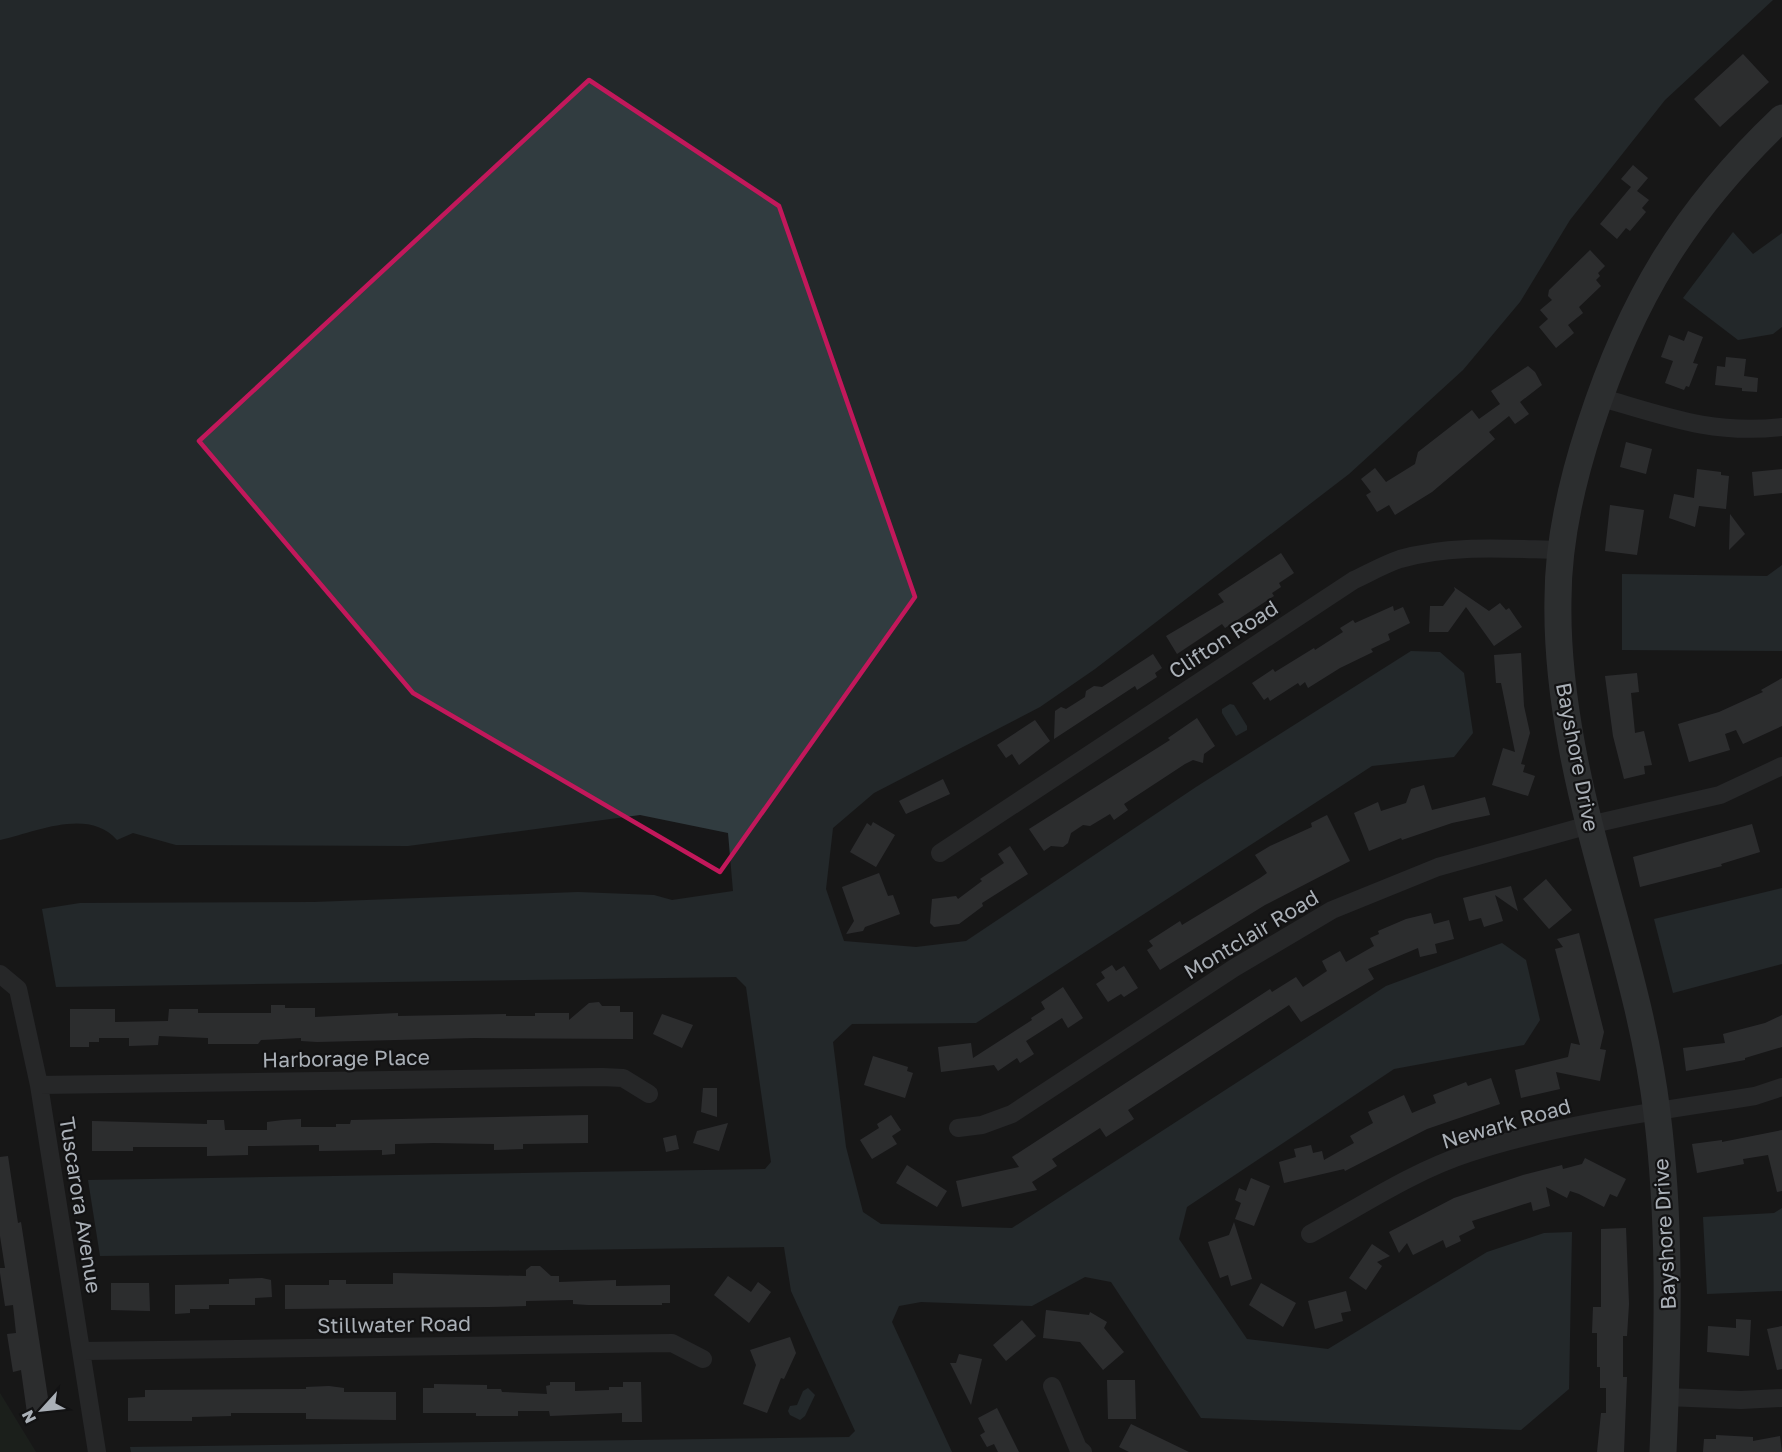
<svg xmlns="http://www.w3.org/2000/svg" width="1782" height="1452" viewBox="0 0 1782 1452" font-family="'Golos Text',sans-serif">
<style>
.green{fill:#212821}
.water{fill:#313c40}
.building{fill:#46474b}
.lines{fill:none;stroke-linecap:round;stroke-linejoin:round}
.street{stroke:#383a3d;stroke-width:18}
.secondary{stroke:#46494d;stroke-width:27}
.marked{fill:none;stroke:#c2185b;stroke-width:4.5;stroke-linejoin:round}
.labels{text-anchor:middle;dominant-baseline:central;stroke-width:4.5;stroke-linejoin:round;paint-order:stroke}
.street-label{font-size:21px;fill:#aab0b7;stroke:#121213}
</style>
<rect width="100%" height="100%" fill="#171718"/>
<path class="green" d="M0 1393 36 1452H0Z"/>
<path class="water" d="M0 0H1773L1665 100 1570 220 1520 302 1463 370 1349 474 1095 669 1040 707 874 793 833 828 826 889 844 941 916 947 966 941 1196 787 1411 651 1440 652 1464 673 1473 733 1454 757 1372 766 976 1023 852 1024 833 1042 846 1147 863 1212 881 1224 1012 1228 1386 986 1502 943 1526 960 1540 1020 1524 1045 1394 1069 1187 1207 1179 1239 1247 1339 1328 1349 1487 1252 1544 1233 1572 1232 1569 1389 1521 1430 1201 1418 1111 1282 1085 1277 1032 1306 921 1302 899 1306 892 1322 952 1452H131L130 1447 849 1437 855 1431 791 1291 784 1247 100 1256 88 1180 765 1169 771 1162 746 987 736 977 56 987 42 909 80 903 314 902 578 892 654 895 672 900 733 891 728 833 640 815 408 846 176 845 133 833 117 840C89 807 35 832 0 840Z
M1733 232 1753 254 1782 233V327L1773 334 1738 340 1683 298Z
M1782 565V651L1622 650V574L1767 576Z
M1230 704 1234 705 1247 726V730L1236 736 1222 713V709Z
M1782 888V964L1673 993 1654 919Z
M1782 1208V1291L1707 1294 1703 1217 1774 1213Z
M808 1388 815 1395 805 1416 800 1420 790 1415 788 1411 790 1406 797 1405 803 1391Z"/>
<path class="building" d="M1743 54 1769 82 1720 127 1694 99Z
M1633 165 1648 178 1637 191 1649 200 1642 208 1646 212 1630 231 1626 228 1617 239 1600 224 1631 187 1621 179Z
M1590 250 1605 266 1598 273 1600 276 1596 280 1601 286 1579 307 1583 313 1568 325 1574 333 1556 348 1539 327 1548 319 1540 310 1552 300 1548 296 1549 290Z
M1688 331 1703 337 1693 363 1698 364 1689 387 1686 386 1684 390 1665 383 1673 361 1661 357 1669 335 1684 341Z
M1726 357 1746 359 1744 376 1758 378 1757 392 1742 391V388L1715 385 1717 366 1725 367Z
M1528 366 1535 372 1542 385 1520 402 1529 414 1515 424 1509 416 1489 432 1495 439 1432 492 1395 515 1389 505 1377 512 1366 495 1371 492 1361 479 1375 468 1386 482 1415 464 1418 452 1472 410 1479 419 1500 404 1491 391Z
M1626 442 1652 449 1646 474 1620 467Z
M1697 469 1721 472V475L1729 476 1726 509 1699 506 1695 527 1669 518 1674 494 1694 498Z
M1782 469V493L1754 496 1752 472Z
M1610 505 1644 510 1637 555 1605 551Z
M1730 514 1745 534 1729 550Z
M1281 553 1294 573 1279 583 1281 587 1272 593 1274 596 1225 628 1222 624 1177 654 1166 636 1224 602 1218 594Z
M1454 587 1489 611 1500 603 1506 610 1509 608 1522 627 1494 646 1466 607 1448 632H1429L1430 606H1443L1455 590Z
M1393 606 1394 611 1403 607 1410 623 1388 634 1390 640 1371 649 1373 652 1340 668 1308 688 1305 682 1300 686 1298 683 1270 701 1268 697 1264 700 1252 683 1273 669 1275 672 1314 648 1315 650 1343 632 1340 628 1353 620 1355 623Z
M1521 653 1524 706 1530 733 1521 764 1525 765 1523 772 1535 776 1528 796 1492 785 1503 748 1515 752 1501 683H1496L1494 655Z
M1153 654 1162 668 1155 673 1157 677 1137 690 1135 686 1054 739 1055 711 1061 707 1066 709 1085 697 1086 691 1094 686 1102 687Z
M1637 673 1639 692 1631 693 1635 733 1644 731 1652 765 1644 766 1645 774 1624 779 1613 736 1605 676Z
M1782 678V726L1743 744 1736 730 1725 734 1730 750 1689 762 1678 724 1719 712 1763 692 1761 690Z
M1197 718 1215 746 1204 754 1203 763 1193 760 1185 764 1124 804 1128 810 1114 820 1110 814 1090 826 1083 825 1071 833 1068 843 1063 847 1051 846 1044 851 1029 829 1170 740 1168 738Z
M1035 720 1050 741 1019 765 1012 754 1006 758 997 745Z
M943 779 950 794 906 814 899 801Z
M1424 785 1432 810 1485 797 1490 815 1452 823 1402 840 1401 838 1369 851 1354 813 1378 802 1381 811 1406 803 1411 789Z
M1327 815 1350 861 1265 905 1160 970 1147 950 1153 946 1149 941 1180 921 1182 925 1260 878 1267 873 1255 855 1270 846 1312 827 1311 823Z
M873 822 895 835 876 867 850 852 867 823 871 826Z
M1752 824 1760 852 1721 864 1722 866 1640 887 1633 857Z
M1010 846 1028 874 982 903 983 906 959 924 934 927 930 923 932 899 956 896 958 899 982 881 980 879 1004 863 998 854Z
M879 873 888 896 893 895 900 914 865 927 863 931 846 934 854 921 842 887Z
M1546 879 1572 910 1549 929 1523 899Z
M1511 886 1518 911 1495 895 1503 921 1484 927 1481 918 1469 921 1463 898Z
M1431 913 1434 924 1449 920 1454 939 1435 944 1437 953 1420 957 1418 948 1368 969 1374 979 1301 1022 1289 1005 1128 1110 1134 1119 1106 1137 1100 1128 1052 1159 1057 1166 1032 1182 1037 1190 962 1207 956 1181 1019 1167 1012 1157 1270 989 1272 992 1296 977 1303 987 1327 971 1322 961 1340 951 1346 962 1374 946 1370 938 1379 934 1378 931 1406 919Z
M1579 933 1604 1032 1600 1049 1606 1050 1600 1081 1556 1072 1560 1089 1521 1098 1515 1070 1568 1057 1571 1043 1580 1045 1555 949 1563 947 1557 939Z
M1112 965 1116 971 1124 966 1138 988 1124 997 1121 994 1108 1002 1096 984 1105 978 1101 972Z
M1063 987 1083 1018 1068 1028 1062 1018 1026 1041 1034 1054 1020 1063 1017 1058 998 1071 994 1065 941 1072 938 1047 971 1043 973 1058 1032 1020 1031 1018 1045 1009 1041 1002Z
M599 1002 602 1006H620V1012H633V1039L474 1038 317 1042 301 1041V1038L261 1040 258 1044H208V1038L159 1036 158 1045 129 1046V1038H99V1042H89V1047H70V1009H115V1022L168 1021 169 1009H198V1013H271V1005H285V1008H315V1017L398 1013V1016L506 1014V1016H535V1013H569V1020L589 1003Z
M662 1014 693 1025 682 1048 653 1034Z
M1782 1015V1047L1745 1058V1060L1686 1071 1683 1048 1725 1043 1723 1034 1765 1023Z
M873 1056 908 1067 907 1071 913 1073 905 1098 864 1085Z
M1491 1078 1500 1104 1427 1129 1345 1171 1344 1169 1284 1183 1279 1162 1296 1157 1294 1149 1311 1145 1313 1153 1322 1151 1324 1160 1354 1143 1350 1136 1373 1123 1368 1112 1404 1095 1412 1113 1436 1103 1433 1095 1466 1082 1468 1086Z
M703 1088H717V1117L701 1112Z
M588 1115V1143L523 1144V1149L494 1150V1144L434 1143 395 1144V1154L382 1155V1150L319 1151V1145L248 1146V1155L207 1156V1147H133V1151H92V1121L207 1124V1120H224L225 1130H267V1122L283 1120 301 1119V1127H336V1124H350L351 1120Z
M891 1115 901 1130 892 1136 897 1144 872 1159 860 1140 879 1128 877 1124Z
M728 1123 719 1151 693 1143 697 1131Z
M1782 1130V1191L1777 1192 1768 1155 1743 1159 1744 1164 1697 1173 1692 1144 1722 1140V1142Z
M676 1135 679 1149 666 1152 663 1138Z
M8 1156 18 1223 21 1222 50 1411 27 1413 21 1370 13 1372 7 1334 16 1333 13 1305 5 1306 0 1273V1268H5L0 1236V1157Z
M1585 1158 1626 1179 1617 1197 1610 1194 1604 1207 1579 1194 1570 1191 1567 1198 1546 1187 1550 1206 1533 1211 1531 1202 1472 1221 1475 1228 1459 1236 1461 1241 1446 1248 1443 1240 1413 1255 1407 1243 1399 1253 1389 1232 1454 1198 1523 1175 1562 1165 1563 1169 1582 1164Z
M907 1165 947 1191 937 1207 896 1183Z
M1251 1178 1270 1186 1254 1226 1235 1219 1241 1203 1235 1200 1239 1188 1246 1191Z
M1234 1222 1252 1279 1231 1286 1228 1275 1220 1278 1208 1242 1229 1235Z
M1626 1228 1629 1304 1627 1336H1623V1377H1627L1624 1452H1597L1601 1413H1606V1388H1600V1367H1597V1333H1592L1593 1307H1601V1229Z
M1372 1244 1390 1256 1377 1262 1382 1266 1366 1290 1349 1278Z
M531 1266H540L551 1276H559V1282L616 1280V1286L670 1285V1303H662V1305H588L573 1304V1300L526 1301V1306L489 1307 285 1309V1285H329V1280H346V1284H393V1273L526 1276V1270Z
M728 1276 751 1292 758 1282 771 1292 749 1323 714 1295Z
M262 1278 271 1280 272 1297 255 1298V1305H209V1309H190V1313L175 1314V1285L229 1284V1279Z
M111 1283H149L150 1311 111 1310Z
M1261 1283 1296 1303 1283 1327 1249 1305Z
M1346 1291 1351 1311 1341 1313 1343 1321 1315 1329 1308 1301Z
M1046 1310 1089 1315 1090 1312 1107 1322 1104 1328 1124 1352 1103 1370 1080 1342 1043 1338Z
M1736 1319 1751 1320 1749 1356 1707 1352 1708 1326 1736 1328Z
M1022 1320 1036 1336 1006 1361 993 1345Z
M1782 1326V1369L1777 1370 1767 1329Z
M790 1337 796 1353 784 1379 781 1378 767 1413 743 1404 756 1365 750 1350Z
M959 1354 982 1359 971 1405 950 1363H956Z
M1107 1380H1135L1136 1419H1108Z
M550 1382H575V1391L609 1390V1387H623V1382H641L642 1422H622V1413L550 1416 549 1411H518V1416H476V1413H423V1388H434V1384L487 1385V1389H501L502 1392 547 1394 546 1386 550 1385Z
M329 1386 344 1388V1392H396V1420L306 1419V1413H231V1416L192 1417V1421H128V1398L145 1397V1390L306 1389V1387Z
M997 1408 1019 1452H998L994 1444 987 1447 980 1435 985 1432 978 1418Z
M1131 1424 1189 1452H1129L1119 1447Z
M1716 1435 1753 1437V1441L1780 1436 1782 1452H1703L1704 1439H1716Z"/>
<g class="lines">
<path class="street" d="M1599 397C1665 416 1712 435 1782 427
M940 853 1354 580C1369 573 1385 564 1400 559 1452 544 1508 549 1561 550
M0 974 18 989 39 1085 97 1452
M39 1085 602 1077 623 1078 649 1094
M958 1128 982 1125 1012 1114 1234 968 1332 910 1438 867 1589 825 1720 795 1782 766
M1310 1234C1361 1206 1413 1171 1469 1153 1562 1123 1659 1111 1755 1096L1782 1087
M83 1351 672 1343 703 1359
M1052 1386 1078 1448 1083 1452
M1666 1397 1741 1400 1782 1398"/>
<path class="secondary" d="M1663 1452C1668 1339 1671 1225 1657 1113 1642 988 1595 870 1572 747 1563 699 1557 648 1558 599 1558 541 1572 481 1590 426 1631 299 1685 210 1782 118"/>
</g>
<path d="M0 0H1782V1452H0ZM589 80 779 206 915 597 720 872 413 693 199 441Z" fill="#171718" fill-opacity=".55" fill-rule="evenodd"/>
<path class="marked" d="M589 80 779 206 915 597 720 872 413 693 199 441Z"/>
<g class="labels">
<g class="street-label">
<text transform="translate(1223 639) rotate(-33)">Clifton Road</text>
<text transform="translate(1578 757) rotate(79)">Bayshore Drive</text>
<text transform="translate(1251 934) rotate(-31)">Montclair Road</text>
<text transform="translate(346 1058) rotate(-1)">Harborage Place</text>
<text transform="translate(1506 1123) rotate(-16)">Newark Road</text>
<text transform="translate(81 1205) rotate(81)">Tuscarora Avenue</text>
<text transform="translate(1664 1234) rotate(-93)">Bayshore Drive</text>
<text transform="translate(394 1324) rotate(-1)">Stillwater Road</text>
</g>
</g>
<g transform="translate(42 1410) rotate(243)" stroke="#121213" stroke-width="4.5" paint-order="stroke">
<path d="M0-4.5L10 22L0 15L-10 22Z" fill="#aab0b7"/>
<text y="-9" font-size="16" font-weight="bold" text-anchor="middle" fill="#aab0b7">N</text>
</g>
</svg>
